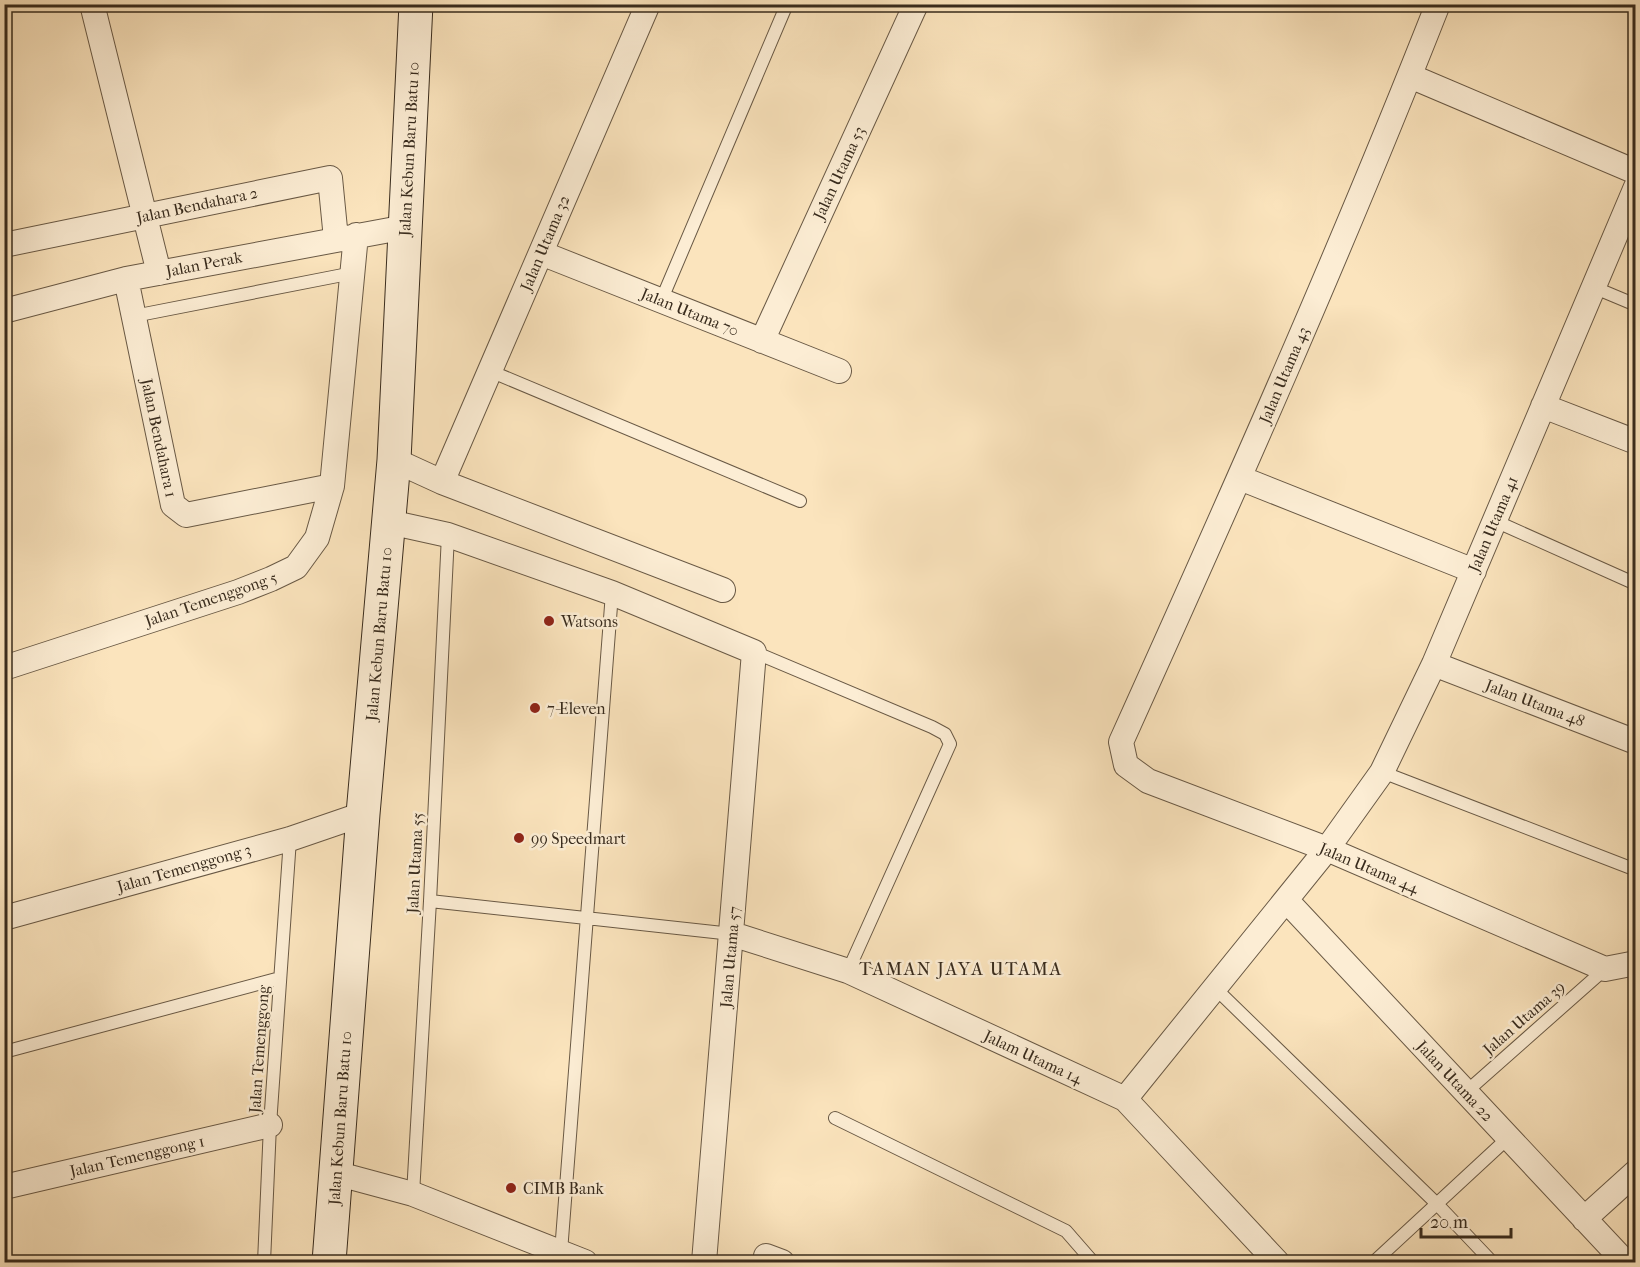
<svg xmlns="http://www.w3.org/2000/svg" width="1640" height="1267" viewBox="0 0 1640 1267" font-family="'IM FELL French Canon',serif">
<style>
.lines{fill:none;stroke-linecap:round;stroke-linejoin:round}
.lane-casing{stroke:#695945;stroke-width:14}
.street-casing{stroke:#695945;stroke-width:26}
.secondary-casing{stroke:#382b1d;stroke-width:35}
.lane{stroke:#fcedd4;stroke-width:12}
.street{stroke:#fcedd4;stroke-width:24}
.secondary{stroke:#fcedd4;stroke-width:33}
.poi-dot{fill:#8f2418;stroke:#fcedd4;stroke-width:2}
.labels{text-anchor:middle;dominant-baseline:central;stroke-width:5;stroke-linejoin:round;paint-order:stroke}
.street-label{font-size:16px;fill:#382b1d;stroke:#fcedd4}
.poi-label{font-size:16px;fill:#382b1d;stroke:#fcedd4;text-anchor:start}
.neighbourhood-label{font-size:18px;letter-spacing:1.5px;fill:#382b1d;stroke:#fcedd4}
</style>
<rect width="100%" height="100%" fill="#fbe4bd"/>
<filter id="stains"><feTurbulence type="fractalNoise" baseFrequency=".00333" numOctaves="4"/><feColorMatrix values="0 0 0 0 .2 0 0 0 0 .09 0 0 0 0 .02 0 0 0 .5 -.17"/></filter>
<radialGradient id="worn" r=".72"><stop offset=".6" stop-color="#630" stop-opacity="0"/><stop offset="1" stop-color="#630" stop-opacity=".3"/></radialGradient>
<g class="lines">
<g class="lane-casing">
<path id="lane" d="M1593 287 1636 305
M661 301 787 4
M134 316 353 273
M490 371 800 501
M1495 521 1636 584
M754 652 932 727 945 734 950 744 848 971
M1382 772 1636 870
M430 901 732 934
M1215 988 1437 1204 1492 1262
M4 1052 280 978
M1466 1092 1605 969
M835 1118 1066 1231 1093 1262
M413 1194 430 901 448 535
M561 1252 612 593
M264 1262 270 1125 290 839
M1374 1262 1508 1138"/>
</g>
<g class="street-casing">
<path id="street" d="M92 4 159 273
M1438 4C1340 253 1231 498 1121 742L1126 765 1148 781 1327 849 1605 969 1636 963
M1410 76 1636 172
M4 245 330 178 336 239
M541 253 839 371
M126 279 173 505 186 515 332 486
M4 311 126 279 406 227
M762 341 916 4
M1543 406 1636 442
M394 460 442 482 723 590
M1240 478 1474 571
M442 482 648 4
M389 522 448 535 612 593 754 652 704 1262
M1434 664 1636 742
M4 668 238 592 271 579 296 567 317 538 332 486 356 235
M1286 900 1625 1262
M4 918 290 839 363 814
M732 934 848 971 1125 1099 1277 1262
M1125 1099 1327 849 1382 772 1434 664 1636 187
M335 1173 413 1194 585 1262
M4 1187 270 1125
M1584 1219 1636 1172
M766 1256 782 1262"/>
</g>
<g class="secondary-casing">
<path id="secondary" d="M329 1262 363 814 394 460 416 4"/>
</g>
<use href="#lane" class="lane"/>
<use href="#street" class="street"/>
<use href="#secondary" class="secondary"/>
</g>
<g class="poi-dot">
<circle cx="549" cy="621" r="6"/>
<circle cx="535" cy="708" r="6"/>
<circle cx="519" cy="838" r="6"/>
<circle cx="511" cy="1188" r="6"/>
</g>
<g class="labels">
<g class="street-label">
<text transform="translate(409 149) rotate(-87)">Jalan Kebun Baru Batu 10</text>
<text transform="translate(839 173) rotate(-65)">Jalan Utama 53</text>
<text transform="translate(197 205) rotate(-12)">Jalan Bendahara 2</text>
<text transform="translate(545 243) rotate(-67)">Jalan Utama 32</text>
<text transform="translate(204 264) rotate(-11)">Jalan Perak</text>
<text transform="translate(690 312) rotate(22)">Jalan Utama 70</text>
<text transform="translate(1284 375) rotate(-67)">Jalan Utama 43</text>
<text transform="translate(159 438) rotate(78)">Jalan Bendahara 1</text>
<text transform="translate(1493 524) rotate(-67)">Jalan Utama 41</text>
<text transform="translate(211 599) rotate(-19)">Jalan Temenggong 5</text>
<text transform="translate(379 634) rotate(-85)">Jalan Kebun Baru Batu 10</text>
<text transform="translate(1535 703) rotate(21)">Jalan Utama 48</text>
<text transform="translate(415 863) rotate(-87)">Jalan Utama 55</text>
<text transform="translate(184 868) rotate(-16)">Jalan Temenggong 3</text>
<text transform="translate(1369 868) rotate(23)">Jalan Utama 44</text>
<text transform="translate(730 957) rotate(-85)">Jalan Utama 57</text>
<text transform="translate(1524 1018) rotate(-41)">Jalan Utama 39</text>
<text transform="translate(259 1049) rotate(-86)">Jalan Temenggong</text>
<text transform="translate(1033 1057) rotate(25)">Jalam Utama 14</text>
<text transform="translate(1455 1081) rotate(47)">Jalan Utama 22</text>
<text transform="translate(340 1118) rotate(-86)">Jalan Kebun Baru Batu 10</text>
<text transform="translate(137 1156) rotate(-13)">Jalan Temenggong 1</text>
</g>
<g class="poi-label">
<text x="561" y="621">Watsons</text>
<text x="547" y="708">7-Eleven</text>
<text x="531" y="838">99 Speedmart</text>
<text x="523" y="1188">CIMB Bank</text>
</g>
<g class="neighbourhood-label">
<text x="961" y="969">TAMAN JAYA UTAMA</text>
</g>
</g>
<rect width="1640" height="1267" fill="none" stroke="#fbe4bd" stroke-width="24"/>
<rect x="6" y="6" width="1628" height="1255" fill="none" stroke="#382b1d" stroke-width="3"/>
<rect x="12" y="12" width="1616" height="1243" fill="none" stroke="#382b1d" stroke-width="1.5"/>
<path d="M1421 1228v9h90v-9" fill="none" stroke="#382b1d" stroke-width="3"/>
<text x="1430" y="1228" font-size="18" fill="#382b1d" stroke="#fcedd4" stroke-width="4.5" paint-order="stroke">20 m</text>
<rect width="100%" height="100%" filter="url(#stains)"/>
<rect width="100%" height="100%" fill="url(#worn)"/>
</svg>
